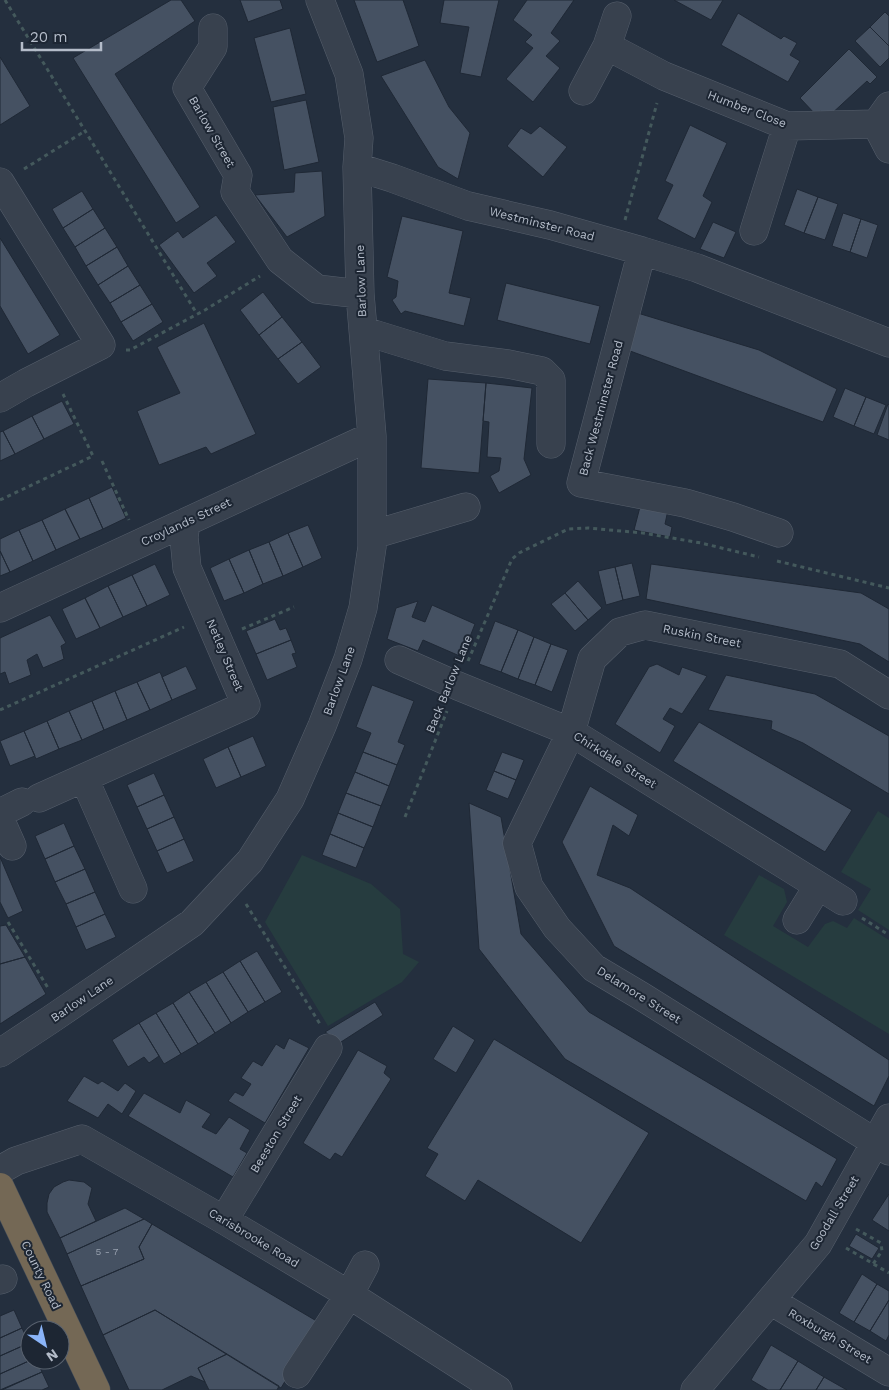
<svg xmlns="http://www.w3.org/2000/svg" width="889" height="1390" viewBox="0 0 889 1390" font-family="'Work Sans',sans-serif">
<style>
.green{fill:#263c3f}
.building{fill:#455162;stroke:#1f2835}
.lines{fill:none;stroke-linecap:round;stroke-linejoin:round}
.minor-casing{stroke:#565f6c;stroke-width:29}
.highway-casing{stroke:#434c59;stroke-width:29}
.path{stroke:#44595c;stroke-width:3;stroke-dasharray:4 4;stroke-linecap:butt}
.minor{stroke:#38414e;stroke-width:28}
.highway{stroke:#746855;stroke-width:28}
.labels{text-anchor:middle;dominant-baseline:central;stroke-width:4;stroke-linejoin:round;paint-order:stroke}
.number-label{font-size:10px;fill:#98a1af}
.street-label{font-size:12px;fill:#b4bcc9;stroke:#1d2633}
</style>
<rect width="100%" height="100%" fill="#242f3e"/>
<path class="green" d="M878 811 889 818V930L858 910 871 889 841 872Z
M302 855 371 884 400 909 403 954 419 962 402 982 328 1026 265 922Z
M759 875 784 889 787 902 773 926 808 947 825 924 833 921 847 928 854 918 889 940V1034L724 935Z"/>
<path class="building" d="M171 0H181L195 21 115 74 200 207 176 223 73 58Z
M240 0H280L283 9 248 22Z
M354 0H403L419 46 377 62Z
M444 0H499L481 77 460 73 469 27 440 23Z
M527 0H574L551 33 560 41 546 56 560 68 533 102 506 79 533 48 525 42 532 35 513 20Z
M674 0H723L711 20Z
M885 12 889 16V46L870 27Z
M738 13 781 39 784 36 797 43 790 55 800 61 788 82 721 45Z
M870 27 889 46V58L880 67 855 41Z
M290 28 306 94 271 102 254 38Z
M849 49 877 77 870 84 867 81 828 117 820 111 816 115 800 98Z
M0 57 30 106 0 125Z
M425 60 449 107 470 133 458 179 438 167 381 76Z
M306 100 319 162 284 170 273 107Z
M690 125 727 143 703 196 712 202 695 239 657 219 673 185 665 181Z
M540 126 567 147 543 177 507 146 521 128 531 134Z
M322 171 325 216 287 237 255 195 294 192 295 173Z
M797 189 818 197 804 233 784 225Z
M82 191 93 209 63 228 52 209Z
M818 197 838 204 825 240 804 233Z
M93 209 105 228 75 247 63 228Z
M843 213 861 219 850 252 832 246Z
M216 215 236 242 207 263 217 276 194 293 159 245 178 231 183 238Z
M402 216 463 231 449 293 471 298 464 326 405 311 401 314 392 300 396 297 398 281 387 277Z
M861 219 878 225 867 258 850 252Z
M713 222 736 232 724 258 700 249Z
M105 228 117 247 86 266 75 247Z
M0 238 60 335 28 354 0 306Z
M117 247 128 266 98 285 86 266Z
M128 266 140 285 110 303 98 285Z
M506 283 600 306 590 344 497 320Z
M140 285 152 304 121 322 110 303Z
M263 292 282 317 259 335 240 310Z
M152 304 163 322 133 341 121 322Z
M631 311 759 350 837 389 823 422 622 348Z
M282 317 302 342 278 359 259 335Z
M204 323 256 434 211 454 206 447 159 465 137 411 180 393 157 347Z
M302 342 321 367 298 384 278 359Z
M428 379 486 383 479 473 421 468Z
M486 383 532 388 524 459 531 475 499 493 490 476 499 471 501 458 487 457 489 422 483 421Z
M845 388 866 397 854 426 833 417Z
M866 397 886 405 874 434 854 426Z
M62 401 74 424 44 439 32 416Z
M888 404 889 405V440L877 435Z
M32 416 44 439 15 454 3 431Z
M3 431 15 454 0 461V432Z
M112 487 126 518 103 529 89 498Z
M89 498 103 529 80 539 65 509Z
M641 503 668 510 665 524 672 527 670 537 634 530Z
M65 509 80 539 56 550 42 520Z
M42 520 56 550 33 561 19 530Z
M308 525 322 558 303 567 288 533Z
M19 530 33 561 10 572 0 551V539Z
M288 533 303 567 283 576 269 542Z
M269 542 283 576 263 584 249 550Z
M249 550 263 584 244 593 229 559Z
M0 551 10 572 0 576Z
M229 559 244 593 224 601 210 568Z
M632 563 640 596 623 600 615 567Z
M155 564 170 595 147 606 132 575Z
M651 564 861 593 889 609V662L860 644 646 599Z
M615 567 623 600 606 605 598 571Z
M132 575 147 606 123 617 108 586Z
M578 581 602 608 588 620 565 593Z
M108 586 123 617 100 628 85 598Z
M565 593 588 620 575 631 551 604Z
M85 598 100 628 76 639 62 609Z
M418 601 412 617 425 622 432 605 475 624 462 657 423 640 418 651 387 639 396 608Z
M50 615 66 643 61 646 64 659 43 668 37 654 27 660 31 675 9 684 5 672 0 674V638Z
M275 619 280 630 286 628 291 640 256 654 246 631Z
M495 621 518 630 501 672 479 664Z
M518 630 534 637 518 679 501 672Z
M534 637 551 644 535 685 518 679Z
M291 640 296 653 292 654 297 667 267 680 256 654Z
M551 644 568 650 552 692 535 685Z
M657 664 679 675 682 667 707 676 682 714 670 708 663 719 675 726 660 753 615 724 649 667Z
M186 666 197 689 172 700 162 677Z
M160 672 172 700 150 710 137 682Z
M726 675 815 694 889 736V794L803 743 771 729 772 721 708 710Z
M137 682 150 710 127 720 115 691Z
M372 685 414 701 398 742 405 745 397 765 363 752 371 733 356 727Z
M115 691 127 720 104 730 92 701Z
M92 701 104 730 82 740 69 711Z
M69 711 82 740 59 749 47 721Z
M47 721 59 749 36 759 24 731Z
M699 722 852 810 825 852 673 761Z
M24 731 35 756 10 766 0 741Z
M253 736 266 766 241 777 228 747Z
M228 747 241 777 216 788 203 759Z
M363 752 397 765 389 786 355 772Z
M502 752 524 760 516 780 494 771Z
M494 771 516 780 508 799 486 790Z
M355 772 389 786 381 806 346 793Z
M154 773 164 795 137 807 127 785Z
M590 786 638 815 629 836 613 825 597 875 630 888 889 1060V1076L874 1106 614 946 562 842Z
M346 793 381 806 373 827 338 813Z
M164 795 174 817 147 829 137 807Z
M469 803 501 817 521 934 589 1012 837 1159 822 1187 816 1182 806 1201 565 1059 479 949Z
M338 813 373 827 364 848 330 834Z
M174 817 184 839 157 851 147 829Z
M64 823 74 846 45 859 35 836Z
M330 834 364 848 356 868 322 855Z
M184 839 194 861 167 873 157 851Z
M74 846 85 869 55 882 45 859Z
M0 857 23 911 8 918 0 902Z
M85 869 95 892 66 904 55 882Z
M95 892 105 914 76 927 66 904Z
M105 914 116 937 86 950 76 927Z
M6 925 25 957 0 964V926Z
M257 951 282 992 265 1002 240 961Z
M25 957 46 994 0 1024V964Z
M240 961 265 1002 248 1012 223 972Z
M223 972 248 1012 231 1023 206 982Z
M206 982 231 1023 215 1033 189 992Z
M189 992 215 1033 198 1044 173 1003Z
M375 1002 383 1015 341 1042 325 1032Z
M173 1003 198 1044 181 1054 156 1013Z
M156 1013 181 1054 164 1064 139 1023Z
M139 1023 159 1056 149 1063 144 1057 128 1067 112 1040Z
M453 1026 475 1040 456 1073 433 1059Z
M289 1038 309 1048 265 1123 228 1101 235 1092 243 1096 251 1084 241 1078 253 1061 262 1066 276 1044 284 1049Z
M494 1039 649 1133 581 1243 478 1180 465 1201 425 1176 438 1154 427 1148Z
M358 1050 387 1066 384 1073 391 1079 342 1157 335 1153 330 1160 303 1143Z
M84 1076 98 1084 102 1081 118 1091 125 1083 136 1091 122 1114 108 1104 98 1118 67 1101Z
M144 1093 180 1113 186 1100 211 1114 202 1127 216 1134 229 1117 250 1130 240 1149 247 1153 233 1177 128 1116Z
M69 1180 84 1182 92 1188 88 1204 96 1221 60 1238 47 1212V1203L49 1194 54 1187 63 1182Z
M889 1194V1231L872 1220Z
M125 1208 144 1219 67 1254 60 1238Z
M144 1219 152 1224 139 1247 144 1259 81 1286 67 1254Z
M152 1224 320 1323 281 1388 155 1310 103 1335 81 1286 144 1259 139 1247Z
M856 1234 879 1248 872 1259 849 1246Z
M862 1274 877 1284 854 1322 839 1313Z
M877 1284 889 1291V1300L870 1331 854 1322Z
M889 1300V1335L886 1341 870 1331Z
M14 1310 22 1328 0 1338V1316Z
M155 1310 227 1354 198 1368 205 1382 191 1376 162 1390H129L103 1335Z
M22 1328 29 1343 0 1356V1338Z
M29 1343 30 1360H31L0 1374V1356Z
M771 1345 798 1361 780 1390H768L751 1380Z
M227 1354 279 1386 277 1390H209L198 1368Z
M31 1360H37L42 1372 0 1390V1374Z
M798 1361 824 1377 816 1390H780Z
M42 1372 49 1387 42 1390H2Z
M824 1377 847 1390H816Z"/>
<g class="lines">
<g class="minor-casing">
<path id="minor" d="M213 28V47L187 88 238 175 235 192 280 260 317 289 360 294
M607 46 664 76 787 126 876 124 889 106
M583 91 607 46 617 16
M876 124 889 149
M357 167 392 178 468 206 550 225 642 251 697 268 889 343
M0 182 101 345 26 383 0 398
M754 231 787 126
M642 251 581 483 685 503 733 517 779 533
M364 331 445 356 508 364 542 371 551 380V444
M372 535 466 507
M0 608 372 436
M399 660 458 686 571 732 843 901
M889 695 840 664 645 625 620 632 592 659 571 732 517 843 529 887 557 928 594 968 641 996 889 1151
M84 778 133 889
M39 798 246 705 187 568 184 537 186 522
M0 813 22 802
M0 819 12 846
M797 920 818 886
M0 1053 50 1020 192 923 250 861 290 799 322 726 348 659 363 608 372 547V436L360 294 357 167 359 138 349 74 320 0
M0 1170 16 1161 82 1139 224 1220 353 1297 498 1390
M224 1220 328 1048
M0 1280 3 1279
M771 1301 889 1372
M297 1374 349 1295 365 1265
M695 1390 818 1244 889 1118"/>
</g>
<g class="highway-casing">
<path id="highway" d="M0 1187 96 1390"/>
</g>
<path class="path" d="M5 0 197 314
M24 169 85 131
M625 220 657 103
M126 350H130L205 310 260 276
M102 461 129 520
M0 500 93 456 63 394
M777 561 889 588
M242 629 294 607
M468 661 512 559 519 553 562 532 569 529 588 528 643 533 701 543 759 557
M0 710 184 627
M405 817 447 711
M246 904 320 1024
M862 918 889 935
M8 922 48 988
M856 1229 881 1243 882 1251 873 1264
M846 1248 889 1273"/>
<use href="#minor" class="minor"/>
<use href="#highway" class="highway"/>
</g>
<g class="labels">
<g class="number-label">
<text x="107" y="1251">5 - 7</text>
</g>
<g class="street-label">
<text transform="translate(747 109) rotate(21)">Humber Close</text>
<text transform="translate(212 132) rotate(60)">Barlow Street</text>
<text transform="translate(542 224) rotate(14)">Westminster Road</text>
<text transform="translate(361 281) rotate(-92)">Barlow Lane</text>
<text transform="translate(601 408) rotate(-75)">Back Westminster Road</text>
<text transform="translate(186 522) rotate(-25)">Croylands Street</text>
<text transform="translate(702 636) rotate(11)">Ruskin Street</text>
<text transform="translate(225 655) rotate(67)">Netley Street</text>
<text transform="translate(339 681) rotate(-70)">Barlow Lane</text>
<text transform="translate(449 684) rotate(-68)">Back Barlow Lane</text>
<text transform="translate(615 760) rotate(32)">Chirkdale Street</text>
<text transform="translate(639 995) rotate(32)">Delamore Street</text>
<text transform="translate(82 999) rotate(-34)">Barlow Lane</text>
<text transform="translate(276 1134) rotate(-59)">Beeston Street</text>
<text transform="translate(834 1213) rotate(-59)">Goodall Street</text>
<text transform="translate(254 1238) rotate(31)">Carisbrooke Road</text>
<text transform="translate(41 1275) rotate(64)">County Road</text>
<text transform="translate(830 1336) rotate(31)">Roxburgh Street</text>
</g>
</g>
<g transform="translate(45 1345) rotate(145)"><circle r="24" fill="#1d2633" stroke="#59626f"/>
<path d="M0-4L9 19L0 12L-9 19Z" fill="#8ab4f8"/>
<text y="-8" font-size="14" font-weight="bold" text-anchor="middle" fill="#b4bcc9">N</text>
</g>
<path d="M22 42v8h79v-8" fill="none" stroke="#b4bcc9" stroke-width="2.5"/>
<text x="30" y="42" font-size="15" fill="#b4bcc9" stroke="#1d2633" stroke-width="4" paint-order="stroke">20 m</text>
</svg>
